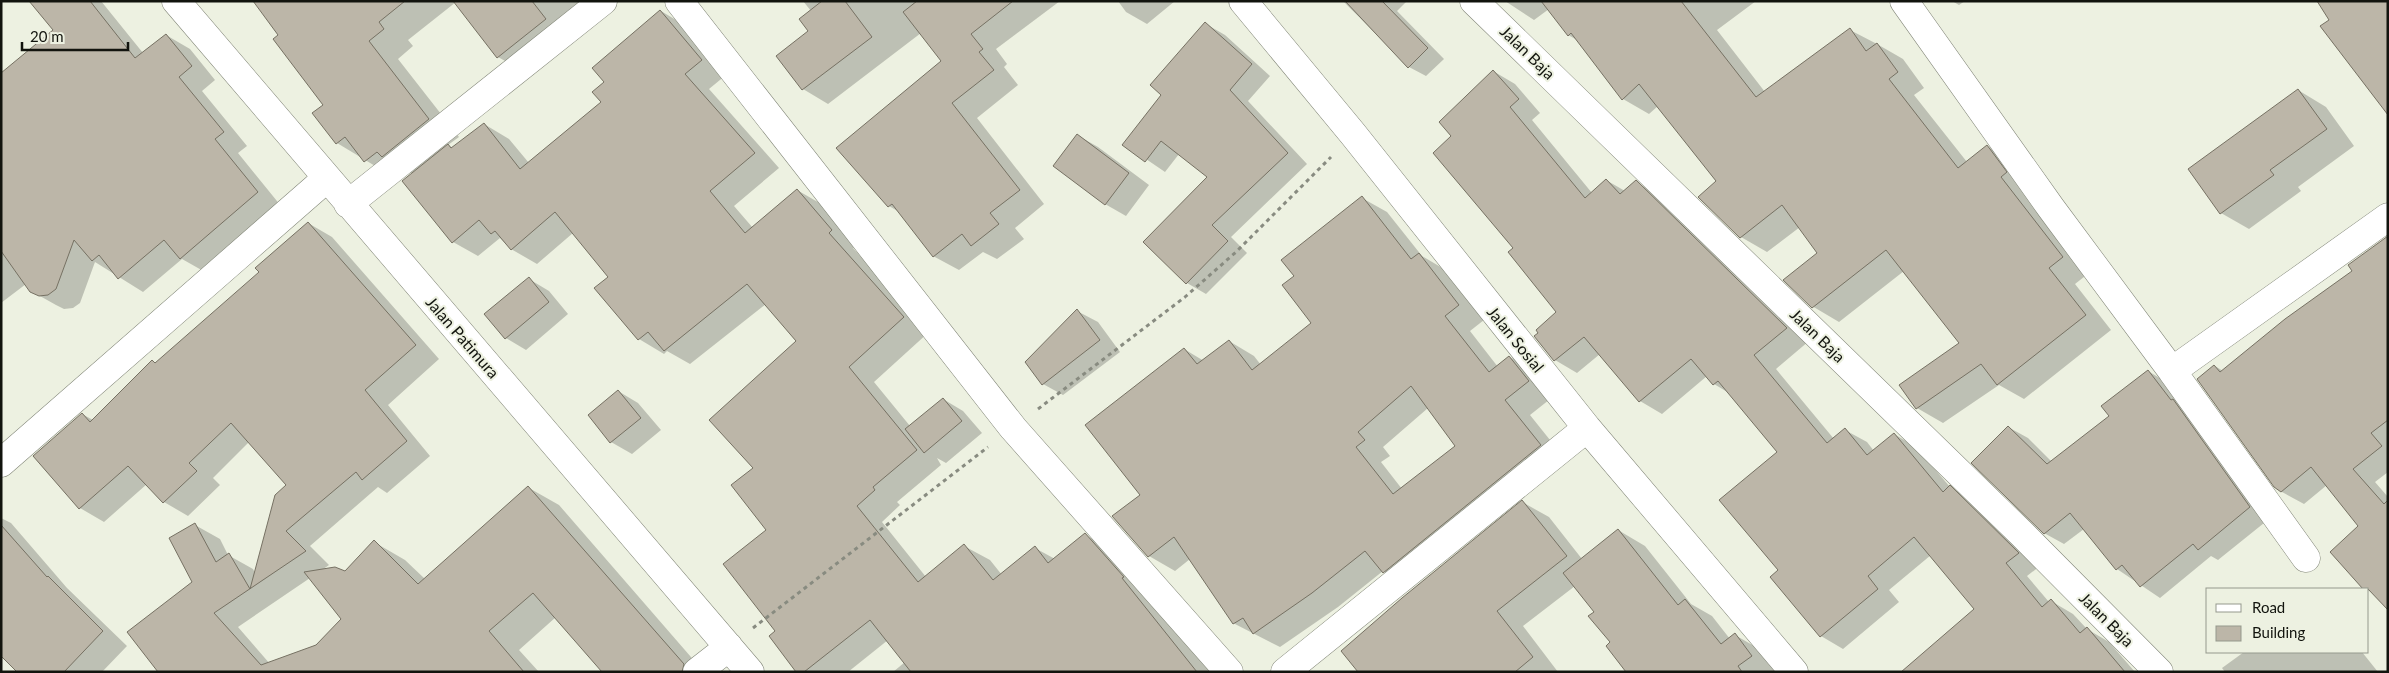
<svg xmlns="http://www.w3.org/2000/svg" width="2389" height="673" viewBox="0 0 2389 673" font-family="Lato,sans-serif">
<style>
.shadow{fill:#0003;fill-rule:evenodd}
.building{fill:#bcb6a8;stroke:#767163;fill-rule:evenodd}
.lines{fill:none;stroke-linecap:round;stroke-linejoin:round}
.minor-casing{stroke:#818577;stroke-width:29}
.path{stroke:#888b80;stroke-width:3;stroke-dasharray:4 4;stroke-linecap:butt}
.minor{stroke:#fff;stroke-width:28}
.labels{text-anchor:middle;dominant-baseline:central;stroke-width:4;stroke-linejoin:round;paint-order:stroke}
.street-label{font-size:16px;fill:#12140e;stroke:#edf1e1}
</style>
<rect width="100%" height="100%" fill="#edf1e1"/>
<path class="shadow" d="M31 1H101L143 53 166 35 190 49 215 80 202 91 247 146 238 153 281 206 205 272 182 259 143 292 95 262 80 303 73 308 64 309 56 305 31 291 26 284 1 303V75L54 30Z
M255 1H604L528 74 498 57 456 2 408 40 413 46 398 59 459 137 448 145 453 148 484 124 509 139 529 163 602 102 606 82 661 11 686 26 726 75 709 89 779 168 734 206 753 228 797 190 823 205 857 245 853 248 929 332 874 382 910 426 943 399 963 411 982 433 946 463 937 458 941 465 897 502 900 505 882 522 926 577 964 546 990 560 1002 575 1035 548 1055 559 1085 535 1111 549 1202 662 1212 672H893L905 662 888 640 848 672H798L777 631 768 531 754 468 797 341 766 304 690 364 667 351 664 354 639 339 596 288 609 277 573 233 537 264 511 249 500 238 478 256 453 242 413 174 406 170 395 178 337 143 314 113 325 105Z
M803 1H1060L996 49 1007 64 1004 67 1018 85 977 118 1044 204 1015 228 1024 239 997 259 983 252 959 270 933 256 901 213 889 206 838 148 943 61 921 33 828 104 803 89 778 56 810 31 811 11Z
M1118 1H1175L1147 24 1126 12Z
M1343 1H1407L1397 11 1444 59 1426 76 1409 67Z
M1505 1H1756L1717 30 1765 92 1850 30 1877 44 1903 59 1924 88 1914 95 1967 162 1987 146 2013 162 2089 273 2075 284 2111 330 2024 399 1999 385 1943 423 1917 408 1961 344 1904 271 1839 322 1812 306 1819 253 1800 227 1767 252 1741 237 1700 197 1717 182 1658 106 1649 114 1623 99 1579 41 1568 35 1549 9 1534 20Z
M1952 1H1965L1959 5Z
M1206 24 1225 35 1270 76 1248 101 1307 164 1231 237 1247 253 1206 294 1187 283 1145 242 1209 176 1179 154 1165 172 1124 144 1162 94Z
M1493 71 1515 84 1540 113 1532 120 1592 193 1606 180 1625 191 1636 182 1658 195 1809 341 1776 369 1834 439 1845 430 1867 442 1874 451 1894 434 1916 447 1950 487 1972 500 2040 566 2027 576 2049 602 2051 601 2073 614 2087 629 2109 642 2135 672H1903L1975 609 1931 555 1889 590 1899 602 1843 649 1821 636 1772 577 1780 570 1778 452 1729 393 1714 384 1707 376 1662 414 1640 401 1600 354 1577 373 1555 360 1558 312 1515 248 1452 136Z
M2298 90 2326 107 2354 146 2298 187 2301 191 2249 229 2221 213Z
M1077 135 1098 147 1149 185 1126 216 1105 204Z
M1362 198 1387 212 1422 256 1444 269 1484 320 1470 331 1498 367 1510 357 1535 372 1554 396 1530 415 1566 460 1409 587 1383 571 1338 607 1280 647 1233 623 1190 559 1175 571 1149 556 1114 516 1141 495 1184 349 1204 361 1229 341 1254 356 1261 365 1313 323 1296 276ZM1428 408 1456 446 1402 489 1381 462 1390 456 1383 447Z
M308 223 332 237 439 359 388 405 430 456 387 493 378 487 310 546 329 565 322 570 345 572 374 542 405 560 425 579 529 488 559 505 704 672H603L556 617 519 650 539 672H383L317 646 342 619 310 578 238 627 277 672H159L194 582 195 525 220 539 228 555 253 569 255 573 288 485 249 442 213 478 220 485 188 516 164 502 147 484 104 522 80 508 82 414 93 420 152 361 156 364 261 272Z
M2388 241V472L2375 482 2388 497V609L2373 593 2364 588 2360 527 2327 485 2304 504 2282 492 2199 379 2215 366 2223 371 2354 271Z
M529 279 549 291 568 314 526 350 506 338Z
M1077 311 1098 322 1120 352 1063 395 1043 384Z
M2148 371 2168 383 2269 519 2218 560 2211 556 2160 598 2117 569 2084 529 2064 544 2044 533 2008 427 2028 438 2052 462 2111 416Z
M618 391 638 403 661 430 632 454 611 442 590 416Z
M1522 502 1549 517 1582 559 1618 530 1645 546 1691 604 1712 616 1730 639 1735 635 1761 650 1777 672H1628L1595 612 1575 586 1523 626 1558 672H1360Z
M1 518 11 523 67 588 127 646 102 672H14L16 670 1 654Z
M2244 652H2362L2378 672H2225L2222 668Z"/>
<path class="building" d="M29 1H90L135 58 166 34 192 66 179 77 224 132 215 139 258 192 180 259 164 240 118 279 99 255 92 261 74 240 56 289 48 295 39 296 30 292 1 251V73L53 30Z
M253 1H405L379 22 384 29 369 41 429 119 382 157 377 152 364 162 345 137 336 144 312 113 323 105 273 39 278 35Z
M453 1H532L546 19 497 58Z
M822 1H845L872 37 802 90 776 56 808 31 799 19Z
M917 1H1013L971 34 983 49 979 52 994 70 952 103 1020 190 990 213 999 224 971 246 962 234 933 257 892 204 888 207 836 148 941 61 903 12Z
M1345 1H1382L1428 48 1408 68Z
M1541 1H1681L1756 97 1850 28 1866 51 1877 43 1898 72 1889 79 1958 168 1987 145 2007 172 2001 177 2063 257 2049 268 2086 315 1997 385 1981 364 1916 409 1899 385 1959 343 1886 250 1812 308 1783 280 1817 253 1782 205 1740 238 1698 197 1716 181 1639 84 1622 100 1571 33 1568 36Z
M2317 1H2388V115L2320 26 2329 20Z
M660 10 702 60 685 74 755 153 710 191 745 233 797 189 832 230 829 233 904 317 849 367 917 450 873 487 875 490 857 506 918 582 964 544 993 580 1035 546 1048 563 1085 533 1124 577 1122 578 1197 672H911L870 620 804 672H796L769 636 775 631 723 564 766 530 731 485 753 468 709 420 796 341 747 284 664 351 648 332 638 340 594 288 608 277 555 212 511 250 495 231 491 234 479 220 452 243 402 181 448 144 451 148 484 123 520 169 601 102 592 92 604 82 592 68Z
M1205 22 1252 64 1230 90 1288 153 1212 225 1228 241 1186 284 1143 242 1207 177 1161 141 1145 162 1122 145 1161 95 1150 85Z
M1493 70 1519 99 1510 107 1585 198 1606 179 1620 194 1636 180 1787 328 1754 355 1827 443 1845 428 1867 455 1894 433 1943 492 1950 485 2019 553 2006 563 2042 607 2051 599 2080 633 2087 627 2125 672H1901L1974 609 1914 537 1868 576 1878 589 1820 637 1770 577 1778 570 1719 500 1777 452 1718 381 1713 385 1691 359 1639 402 1584 337 1554 361 1534 336 1538 333 1536 330 1556 312 1508 252 1513 248 1433 153 1451 136 1439 122Z
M2298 89 2327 129 2270 170 2274 175 2220 214 2188 169Z
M1077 134 1129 173 1105 205 1053 166Z
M1362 196 1411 259 1419 253 1459 305 1445 316 1489 372 1509 356 1529 381 1505 400 1541 445 1383 573 1365 551 1312 593 1253 634 1243 618 1233 624 1174 537 1148 557 1112 516 1140 495 1085 425 1184 348 1197 364 1229 340 1252 370 1311 323 1282 285 1294 276 1281 260ZM1411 386 1455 446 1393 494 1356 447 1365 440 1358 432Z
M308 222 416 345 365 390 407 441 362 480 356 472 286 531 306 551 214 613 261 665 316 645 341 619 304 572 335 567 345 571 374 540 418 584 528 486 684 664 682 672H602L533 593 489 631 524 672H158L127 632 192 582 169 538 195 523 216 562 229 553 250 589 275 495 286 485 231 423 189 463 197 471 163 503 128 466 79 509 33 456 82 413 90 422 152 360 155 363 259 272 255 268Z
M2388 236V420L2371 433 2382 446 2353 469 2384 504 2388 500V610L2368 589H2363L2330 552 2358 526 2311 467 2281 492 2274 487 2197 379 2214 365 2220 372 2285 319 2352 271 2348 265Z
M529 277 549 302 505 339 484 314Z
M1077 309 1100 340 1042 385 1025 362Z
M2148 370 2171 400 2173 399 2250 507 2198 550 2193 544 2140 587 2122 565 2116 570 2070 513 2044 534 1971 463 2008 426 2047 464 2109 416 2101 406Z
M618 390 641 418 610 443 588 415Z
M943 398 962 421 924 453 905 429Z
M1522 500 1567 556 1497 611 1533 657 1515 672H1358L1341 651 1402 598Z
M1 525 47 577 48 576 103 631 64 672H17L1 656Z
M1618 529 1678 605 1685 599 1721 644 1735 633 1752 656 1738 666 1742 672H1626L1606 646 1610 642 1588 616 1594 612 1563 573Z"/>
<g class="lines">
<g class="minor-casing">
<path id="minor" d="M176 1 750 672
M679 1 1013 428 1229 672
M1243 1 1353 134 1587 428 1794 672
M1474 1 2022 534 2159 672
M1904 1 2051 208 2172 371 2388 217
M348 204 603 1
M2172 371 2306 558
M1 463 327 178
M697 672 729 647
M1285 672 1587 428"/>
</g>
<path class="path" d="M1038 409 1185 297 1236 252 1331 157
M753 628 988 447"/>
<use href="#minor" class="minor"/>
</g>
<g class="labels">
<g class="street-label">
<text transform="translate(1528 52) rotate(44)">Jalan Baja</text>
<text transform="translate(1818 335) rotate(44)">Jalan Baja</text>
<text transform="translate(463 337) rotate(49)">Jalan Patimura</text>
<text transform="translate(1516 339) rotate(51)">Jalan Sosial</text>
<text transform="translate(2107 619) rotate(45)">Jalan Baja</text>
</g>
</g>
<rect width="2389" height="673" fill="none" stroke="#12140e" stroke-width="5"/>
<rect x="2206" y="588" width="162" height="65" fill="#edf1e1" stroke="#95998d"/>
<rect x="2216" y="604" width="25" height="8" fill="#ffffff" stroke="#95998d"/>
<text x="2252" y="613" font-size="15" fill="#12140e">Road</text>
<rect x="2216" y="626" width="25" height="15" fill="#bcb6a8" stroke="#95998d"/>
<text x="2252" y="638" font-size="15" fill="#12140e">Building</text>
<path d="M22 42v8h106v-8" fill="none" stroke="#12140e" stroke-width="2.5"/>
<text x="30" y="42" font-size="15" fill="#12140e" stroke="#edf1e1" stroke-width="4" paint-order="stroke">20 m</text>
</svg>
